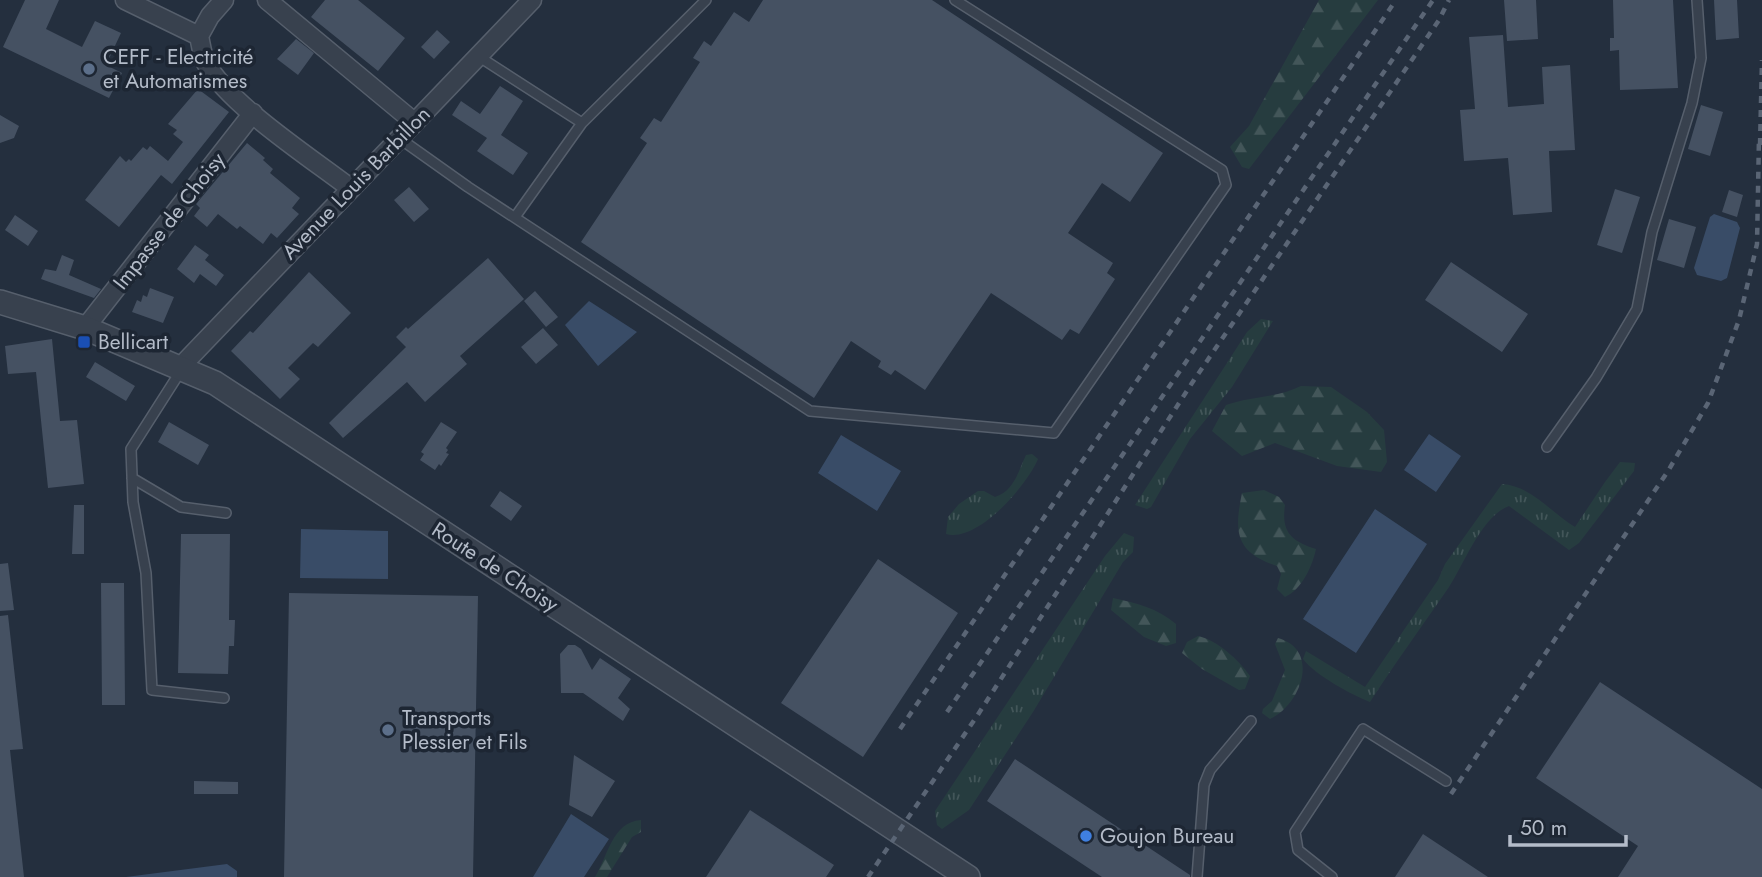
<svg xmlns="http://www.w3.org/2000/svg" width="1762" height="877" viewBox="0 0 1762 877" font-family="Jost,sans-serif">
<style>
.grass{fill:url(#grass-tufts)}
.forest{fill:url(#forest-firs)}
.water{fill:#394c67}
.building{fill:#455162}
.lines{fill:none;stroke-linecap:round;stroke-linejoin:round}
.service-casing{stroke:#565f6c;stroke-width:12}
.minor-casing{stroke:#565f6c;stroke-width:21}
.tertiary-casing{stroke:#565f6c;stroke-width:26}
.service{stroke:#38414e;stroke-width:9}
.minor{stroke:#38414e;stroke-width:18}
.tertiary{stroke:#38414e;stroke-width:23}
.rail{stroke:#5a6575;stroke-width:4.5;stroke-dasharray:7 7;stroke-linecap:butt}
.service-dot{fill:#5c6f8a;stroke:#1d2633;stroke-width:2.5}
.transit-dot{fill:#1a4fb4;stroke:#1d2633;stroke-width:2.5}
.shop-dot{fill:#3f7fe0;stroke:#1d2633;stroke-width:2.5}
.labels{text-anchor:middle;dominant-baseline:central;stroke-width:7;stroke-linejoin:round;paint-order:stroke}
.poi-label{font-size:21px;fill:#b4bcc9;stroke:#1d2633;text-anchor:start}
.street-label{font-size:21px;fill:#b4bcc9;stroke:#1d2633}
</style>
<defs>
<pattern id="grass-tufts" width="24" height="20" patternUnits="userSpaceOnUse" patternTransform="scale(1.75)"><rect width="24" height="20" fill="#263c3f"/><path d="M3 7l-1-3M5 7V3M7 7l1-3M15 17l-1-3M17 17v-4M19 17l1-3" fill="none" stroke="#435659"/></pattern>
<pattern id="forest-firs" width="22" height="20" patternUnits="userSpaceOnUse" patternTransform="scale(1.75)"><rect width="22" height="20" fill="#263c3f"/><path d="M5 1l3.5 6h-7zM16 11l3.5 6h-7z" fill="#435659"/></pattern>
</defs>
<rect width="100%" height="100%" fill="#242f3e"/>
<path class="grass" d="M1261 319 1273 321 1232 387 1190 439 1151 507 1147 509 1135 505 1247 332Z
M1032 454 1038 459C1027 485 978 543 946 534L948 517 959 504 978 491H984L995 497C1014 491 1018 472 1026 455Z
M1620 462 1635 463 1634 471 1579 543 1569 550 1509 506C1482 516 1464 564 1449 587 1423 625 1395 663 1370 702 1352 695 1315 675 1303 659L1306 651 1365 687 1438 580 1445 564 1502 484C1532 486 1551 513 1575 527L1605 482Z
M1124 533 1134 537 1133 552 1123 562 1033 712 969 810 942 829 937 825 935 811 1105 556Z"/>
<path class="forest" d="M1319 0H1378L1249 169 1242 167 1230 147 1249 126Z
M1301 386 1331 387 1367 412 1384 430 1387 462 1381 472 1337 466 1275 443 1242 456 1212 431 1226 405C1251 396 1277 398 1301 386Z
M1264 490 1279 497 1285 505C1281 532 1291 541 1316 549 1312 567 1302 589 1285 597L1277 589 1281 574 1277 566C1235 552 1234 532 1242 493Z
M1113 598C1137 603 1157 608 1176 624V643L1166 646 1144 637 1111 610Z
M1198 636C1217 640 1239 660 1250 676L1245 689 1239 690 1202 669 1182 653 1187 642Z
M1278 638C1321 650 1301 705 1270 719L1262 713 1263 709 1272 701 1285 670 1275 644Z
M641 820V832L632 837 607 877H595C608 856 612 822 641 820Z"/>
<path class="water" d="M1714 214 1737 222 1740 228 1727 278 1721 281 1697 275 1694 268 1710 217Z
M589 301 637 332 598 366 565 325Z
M1429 434 1461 456 1436 492 1404 470Z
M841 435 901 471 877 511 818 473Z
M1375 509 1427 544 1356 653 1303 619Z
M301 529 388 531V579L300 578Z
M571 814 609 839 584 877H533Z
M227 864 237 871V877H126Z"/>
<path class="building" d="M25 0H59L46 29 82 47 95 21 121 33 106 65 122 73 109 98 3 47Z
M325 0H358L405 38 378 71 311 17Z
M763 0H932L1163 153 1130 202 1102 183 1068 233 1113 263 1107 273 1115 279 1079 334 1070 329 1062 340 991 293 925 390 895 370 891 375 878 367 881 361 851 341 814 398 581 242 647 143 640 138 654 118 661 122 700 62 693 58 704 41 711 46 734 12 749 22Z
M1504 0H1536L1538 39 1507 41Z
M1613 0H1673L1678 88 1620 90 1619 50 1610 51V38H1614Z
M1714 0H1737L1739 38 1716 40Z
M437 30 450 42 434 59 421 47Z
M1503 35 1508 107 1544 104 1542 67 1570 65 1575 150 1549 151 1552 212 1513 215 1508 158 1464 161 1460 110 1475 109 1469 37Z
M296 39 314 53 298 75 277 59Z
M500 86 523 101 501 135 528 153 513 175 477 151 487 138 452 115 461 101 480 114Z
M198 89 229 112 172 184 161 175 119 227 85 200 120 156 126 162 129 159 131 161 143 147 147 150 150 146 168 161 183 142 173 134 177 130 168 124Z
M1701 105 1723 112 1710 156 1688 149Z
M0 115 19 126 14 138 0 143Z
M247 143 265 158 263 160 273 169 270 173 300 198 292 208 299 214 277 238 271 233 263 244 240 226 237 229 218 214 207 227 194 216 200 208 196 204Z
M409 187 429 209 414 222 394 200Z
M1615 189 1640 197 1622 253 1597 245Z
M1729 190 1743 195 1737 217 1722 212Z
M15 215 38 231 28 246 5 230Z
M1669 219 1696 227 1684 268 1657 260Z
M195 245 209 255 205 260 224 275 216 286 200 274 194 283 177 269Z
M62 255 74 260 69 275 101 289 94 298 41 279 45 269 56 271Z
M488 258 524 299 460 356 467 364 425 402 407 382 343 438 329 423 406 347 396 337 406 327 408 329Z
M1451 262 1528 314 1502 352 1425 300Z
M309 272 351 313 318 347 313 343 288 368 300 379 280 399 231 351 250 331 253 333Z
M150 288 174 297 163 323 132 312 137 300 141 302 143 295 147 297Z
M535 291 558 317 546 327 524 301Z
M543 328 558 345 536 364 521 347Z
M52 339 60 421 77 420 84 484 48 488 36 372 8 374 5 346Z
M95 362 135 386 126 401 86 377Z
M169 422 209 445 198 465 158 442Z
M441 422 457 432 446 448 448 450 446 453 449 454 441 466 439 464 435 470 420 460 424 454 421 452Z
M500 491 522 506 511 521 490 506Z
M74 505H84V554H72Z
M181 534H230L229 620H235L234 646H229L228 674 178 673Z
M878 559 958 613 863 757 781 703Z
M8 563 14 610 0 611V564Z
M101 583H124L125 705H102Z
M289 593 478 596 473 877H284Z
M8 615 23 749 10 750 24 877H0V616Z
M568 645H575L581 649 592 670 600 658 631 679 618 698 630 709 623 721 583 693H561L560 654Z
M1600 682 1762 789V877H1618L1638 846 1536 778Z
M574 755 615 781 592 817 569 805Z
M1015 759 1190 875V877H1102L987 801Z
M194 781 238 782V794H194Z
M750 810 834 865 826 877H706Z
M1423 834 1488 877H1395Z"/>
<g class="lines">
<g class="service-casing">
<path id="service" d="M478 56 582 123
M399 138 468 187 810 411 1054 433 1226 185 1222 170 955 0
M515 217 582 123 706 0
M182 369 131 449 133 502 146 573 152 690 224 698
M1547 447 1596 378 1637 309 1652 232 1692 103 1701 58 1697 0
M132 478 181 507 226 513
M1197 877 1204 785 1210 770 1251 721
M1332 877 1298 850 1295 832 1363 729 1446 781"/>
</g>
<g class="minor-casing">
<path id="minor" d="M125 0 199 36C201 45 202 55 206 63 228 104 311 158 350 188
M267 0 414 122
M199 36 210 16 224 0
M85 328 253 113
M183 368 187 360 532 0"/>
</g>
<g class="tertiary-casing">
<path id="tertiary" d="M0 302 85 328 215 383 968 877"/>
</g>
<use href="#service" class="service"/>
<use href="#minor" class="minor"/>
<use href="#tertiary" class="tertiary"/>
<path class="rail" d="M1760 145 1762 60
M947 712 1433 0
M900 729 1396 0
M1451 794 1668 471 1708 403 1739 320 1757 244 1759 137
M868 877 977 716 1192 383 1439 20 1449 0"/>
</g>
<g class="service-dot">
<circle cx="89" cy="69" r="7"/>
<circle cx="388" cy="730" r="7"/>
</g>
<rect class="transit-dot" x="77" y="335" width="14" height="14" rx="3.5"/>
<circle class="shop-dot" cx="1086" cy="836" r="7"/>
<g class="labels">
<g class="poi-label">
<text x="103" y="57">CEFF - Electricité<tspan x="103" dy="24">et Automatismes</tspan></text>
<text x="98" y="342">Bellicart</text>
<text x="402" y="718">Transports<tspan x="402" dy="24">Plessier et Fils</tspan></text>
<text x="1100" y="836">Goujon Bureau</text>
</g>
<g class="street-label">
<text transform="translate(356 183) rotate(-46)">Avenue Louis Barbillon</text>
<text transform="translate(169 221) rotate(-52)">Impasse de Choisy</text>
<text transform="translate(495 567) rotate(33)">Route de Choisy</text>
</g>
</g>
<path d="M1510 835v10h116v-10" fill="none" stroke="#b4bcc9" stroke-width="3.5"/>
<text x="1520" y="835" font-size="21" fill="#b4bcc9" stroke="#1d2633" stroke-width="5" paint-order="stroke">50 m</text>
</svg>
